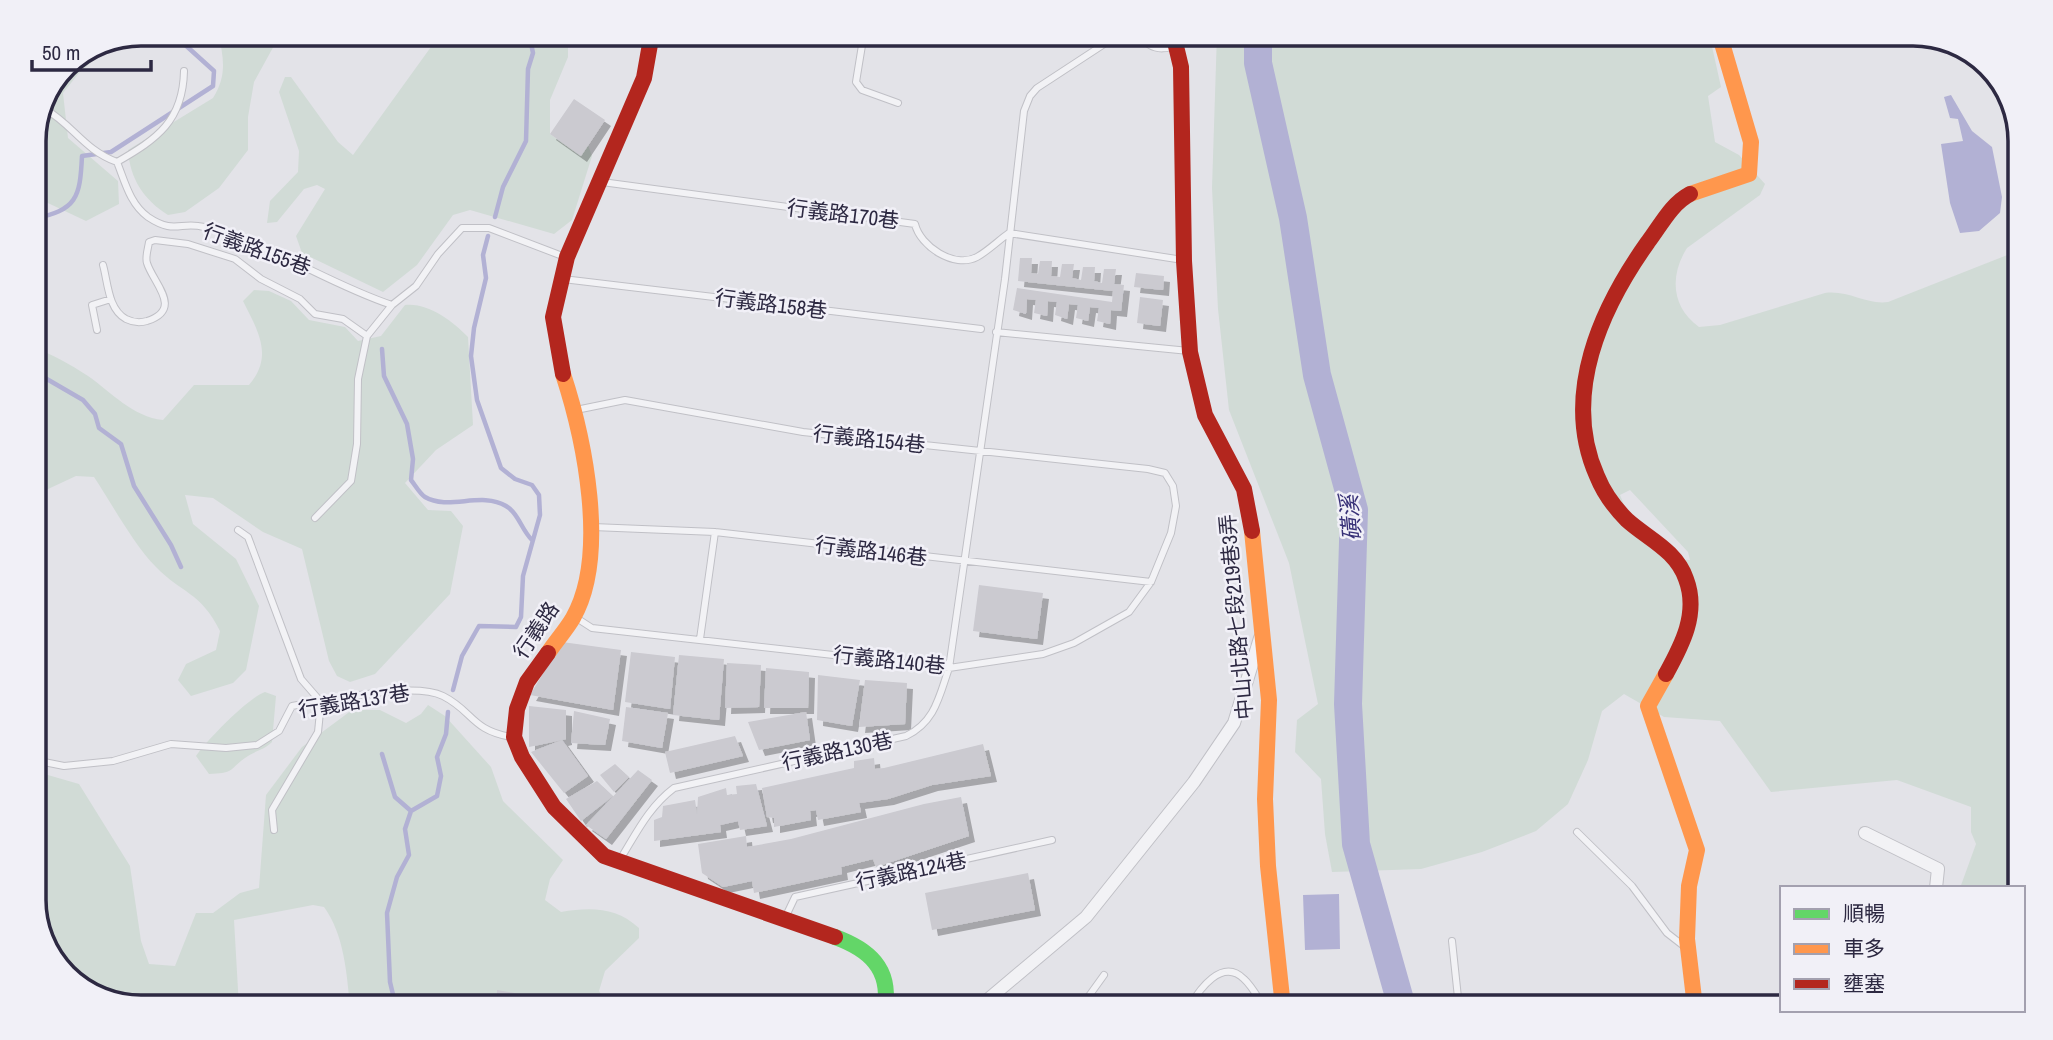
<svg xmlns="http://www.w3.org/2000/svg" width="2053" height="1040" viewBox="0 0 2053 1040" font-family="'Archivo Narrow','Noto Sans TC',sans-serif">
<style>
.green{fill:#d1dbd6;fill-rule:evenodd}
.water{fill:#b2b1d4}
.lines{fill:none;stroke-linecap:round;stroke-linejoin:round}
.stream{stroke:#b2b1d4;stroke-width:4.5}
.river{stroke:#b2b1d4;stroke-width:28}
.building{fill:#cbcad0;filter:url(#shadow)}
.lane-casing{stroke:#c0c0c6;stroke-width:8}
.street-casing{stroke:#c0c0c6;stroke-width:14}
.lane{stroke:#f2f2f5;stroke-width:6}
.street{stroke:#f2f2f5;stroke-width:12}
.fast{stroke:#63d668;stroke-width:16}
.slow{stroke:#ff974d;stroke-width:16}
.jam{stroke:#b3261e;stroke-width:16}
.labels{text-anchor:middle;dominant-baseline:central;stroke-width:5;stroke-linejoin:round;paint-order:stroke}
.street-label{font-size:21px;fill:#2d2942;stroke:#f1f0f7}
.water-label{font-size:23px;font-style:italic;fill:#383177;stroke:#f1f0f7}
.rim{fill:none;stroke:#2d2942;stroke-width:3.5}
</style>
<defs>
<filter id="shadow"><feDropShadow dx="6" dy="6" stdDeviation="0" flood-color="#0004"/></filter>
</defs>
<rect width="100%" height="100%" fill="#e3e3e8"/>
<path class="green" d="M218 33H281L254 82 248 117V150L219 188 185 212 168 215C144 200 130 179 128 150L213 98C227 76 224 58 218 33Z
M441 33H568V57L550 100V134L580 155 588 145 592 156 572 220 554 234 470 210 453 215 417 265 383 292 302 253 296 236 325 189 317 185 304 189 277 222 267 223 270 201 298 172 299 151 279 92 285 77H291L338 142 353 155Z
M1217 33H1709L1721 87 1708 96 1715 142 1739 155 1765 184 1760 195 1687 248C1669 276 1672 308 1699 327L1720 325 1825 293C1849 290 1866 305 1888 302L2020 250V888H1960L1976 844 1971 832V807L1897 780 1771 792 1720 721 1664 717 1624 694 1602 711 1588 760 1568 804 1536 831 1482 852 1421 869 1332 872 1325 834 1321 779 1295 752 1297 720 1318 704 1289 563 1229 410 1218 309 1212 188ZM1630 490 1688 552 1690 560C1643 559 1636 533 1620 495Z
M110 46 79 73 63 93 68 138 118 181 119 204 86 221 33 196V134L65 64Z
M254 290 269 291 291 301 309 320 345 327 358 341 381 336 405 305C427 302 453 321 468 337L473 425 436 450 405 483 428 510 451 511 463 526 450 594 375 674 350 682 337 676 329 661 302 549 263 532 213 498 185 495 193 524 236 559 259 606 246 670 233 683 191 696 178 680 186 664 216 650 220 631C200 591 182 594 156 567 134 545 112 504 94 477L76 476 33 496V347C53 355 70 364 88 376 111 392 133 417 163 420L194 385H249C274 356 258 331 243 301Z
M265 692 276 696 272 742C264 750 257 750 248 756 228 769 237 773 209 774L196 756C207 740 249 697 265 692Z
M428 705 445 716 491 767 503 801 563 860 550 879 545 900 561 912C591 907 616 907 639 928V938L605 971 599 991 610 1007H537L539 997 498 991 496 1007H350C347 974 344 934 324 907L313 905 234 920 239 1007H140L93 996 52 959 34 907V771L79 784 130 866 141 941 149 964 175 966 196 913H213L240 893 259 888 266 795 302 747 352 710H380L406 723 421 714Z"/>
<path class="water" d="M1951 95 1972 131 1992 147 2002 197 2000 213 1979 231 1960 233 1950 203 1941 144 1963 141 1958 119 1950 118 1944 97Z
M1339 894 1340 949 1305 950 1303 895Z"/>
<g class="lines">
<path class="stream" d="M495 217 503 187 526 141 528 69 533 53 529 33
M33 219C77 210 80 198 82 156L111 152 213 86 214 71 172 33
M382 349 384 376 407 424 413 459 411 480C415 485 420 494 425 497 449 511 481 491 506 506 519 514 521 529 532 540
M33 371 83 400 95 414 99 428 121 444 134 486 171 545 181 567
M453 690 462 656 479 626 516 627 521 617 523 576 540 515 539 495 532 485 515 479 501 468 477 400 471 356 474 328 486 278 483 255 488 236
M382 754 395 797 411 811
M396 1007 390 982 387 913 397 877 409 855 405 829 411 811 437 796 441 776 437 757 446 734 448 712"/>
<path class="river" d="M1258 33V63L1293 218 1317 375 1354 510 1348 704 1356 844 1402 1007"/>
</g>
<path class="building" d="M574 99 605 120 581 156 550 134Z
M1020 258H1032L1031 273 1038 274 1040 261H1052L1051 276 1060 277 1062 264H1074L1072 278 1081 280 1083 267H1095L1094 281 1102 283 1104 269H1116L1114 284 1124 285 1121 311 1111 310 1110 324 1097 321 1099 308 1090 307 1088 321 1076 318 1078 305 1069 304 1067 319 1055 315 1057 302 1048 301 1047 316 1034 313 1036 300 1027 299 1026 314 1013 310 1017 288 1112 302 1113 291 1018 281Z
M1136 273 1164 276 1163 290 1134 287Z
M1140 297 1163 300 1160 326 1137 323Z
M979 585 1043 593 1037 639 973 631Z
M562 642 621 650 613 710 530 695Z
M631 652 675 657 670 709 625 702Z
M679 655 724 659 719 720 673 715Z
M727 663 761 665 759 707 725 708Z
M766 668 809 672 808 708H764Z
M818 675 860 680 852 726 817 720Z
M865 680 907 683 905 724 859 727Z
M529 706 566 710V739L562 740 588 776 564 793 531 752 562 740 529 747Z
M626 707 668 713 662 748 622 741Z
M574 711 610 719 605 745 571 743Z
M806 712 810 740 759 750 748 722Z
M735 736 743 756 670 773 665 752Z
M983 744 991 776 932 785 888 799 859 803 861 812 818 820 816 810 810 811 811 820 774 827V818L767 817 762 788 854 768V761L874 758 875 769 884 768Z
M615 764 629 777 614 792 600 775Z
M638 770 652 780 606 839 586 825Z
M597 781 613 796 581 821 566 799Z
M756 784 767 826 740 830 738 821 720 825 721 832 654 841V820L662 817 663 806 695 800 697 814 698 797 726 788 727 795 737 794 736 786Z
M961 797 969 836 876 867 873 859 841 867 842 874 754 893 752 881 723 887 702 873 698 844 746 836 747 847 791 839 924 804Z
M1028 873 1035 910 932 930 925 893Z
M497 990 539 997 537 1007H496Z"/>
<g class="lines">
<g class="lane-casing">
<path id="lane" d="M864 33 856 82 862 90 898 103
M1115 38 1146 39
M45 109C73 125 84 150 117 162 125 182 130 204 148 217 175 235 180 221 204 227 270 243 328 284 392 305
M117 162C157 139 183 121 184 71
M602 182 915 224C920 246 954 269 977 257 988 251 999 240 1009 233L1183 260
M103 265C108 283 108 309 126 319 132 322 140 323 147 321 184 309 153 283 147 263 145 257 148 249 149 242L155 240 188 244 235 259 261 279 300 299 315 314 343 319 367 336
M563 279 981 329
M97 330 92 305 111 299
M996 332 1189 351
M315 518 351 481 357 444 358 379 367 336 392 305 416 286 438 254 462 228H489L565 257
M593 527 715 532 1151 582
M238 530 248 537 301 679 321 702 318 732 272 810 274 830
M575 617 592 628 949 668 1043 654 1074 643 1129 612 1151 582 1171 533 1176 506 1173 486 1165 473 1148 469 803 432 625 400 576 410
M700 639 715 532
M34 760 64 766 113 761 171 744 226 748 257 745 279 731 292 706C327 701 413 681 443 696 473 711 471 730 511 737
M1577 832 1632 886 1667 933 1685 947
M621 858C637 832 649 807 674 788L906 736C935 722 939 697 949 668L1005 279 1024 111 1030 96 1037 88 1121 33
M785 918 795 897 1052 840
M1452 941 1459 1007
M1081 1007 1104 975
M1189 1007C1199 990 1222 957 1244 979 1252 986 1258 998 1264 1007"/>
</g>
<g class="street-casing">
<path id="street" d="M1142 33C1153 50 1172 49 1183 33
M1865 833 1938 869 1936 888
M979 1007 1086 917 1194 782 1234 723 1260 638"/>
</g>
<use href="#lane" class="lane"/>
<use href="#street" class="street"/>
<path class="fast" d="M835 937C868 949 891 968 885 1007"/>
<path class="slow" d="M1690 194 1749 174 1751 142 1719 33
M1252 531 1269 700 1265 799 1268 866 1283 1007
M548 653C556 641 566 630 573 618 609 555 584 438 563 374
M1666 674 1648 706 1697 850 1689 886 1687 939 1695 1007"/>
<path class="jam" d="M1175 42 1181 67 1184 261 1190 352 1205 415 1244 489 1252 531
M563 374 553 317 567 257 644 78 652 33
M548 653 527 682 517 709 514 737 522 757 554 807 604 856 835 937
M1666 674C1682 645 1699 613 1686 579 1676 550 1648 539 1627 520 1615 508 1603 491 1597 476 1561 395 1601 308 1648 242 1661 225 1671 204 1690 194"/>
</g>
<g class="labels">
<g class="street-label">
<text transform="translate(843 214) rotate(7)">行義路170巷</text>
<text transform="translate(257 249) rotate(20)">行義路155巷</text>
<text transform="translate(771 304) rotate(7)">行義路158巷</text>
<text transform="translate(869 439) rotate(6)">行義路154巷</text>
<text transform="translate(871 551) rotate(7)">行義路146巷</text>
<text transform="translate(1236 617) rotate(-95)">中山北路七段219巷3弄</text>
<text transform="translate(536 630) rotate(-56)">行義路</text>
<text transform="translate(889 660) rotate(6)">行義路140巷</text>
<text transform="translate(354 701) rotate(-9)">行義路137巷</text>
<text transform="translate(837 751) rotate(-12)">行義路130巷</text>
<text transform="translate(911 871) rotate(-12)">行義路124巷</text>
</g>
<g class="water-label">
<text transform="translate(1350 518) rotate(-95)">磺溪</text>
</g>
</g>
<path d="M0 0H2053V1040H0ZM141 46H1913A95 95 0 0 1 2008 141V900A95 95 0 0 1 1913 995H141A95 95 0 0 1 46 900V141A95 95 0 0 1 141 46Z" fill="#f1f0f7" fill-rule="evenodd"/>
<path class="rim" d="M141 46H1913A95 95 0 0 1 2008 141V900A95 95 0 0 1 1913 995H141A95 95 0 0 1 46 900V141A95 95 0 0 1 141 46Z"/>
<rect x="1780" y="886" width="245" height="126" fill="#f1f0f7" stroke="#a3a0af" stroke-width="2"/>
<rect x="1794" y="909" width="35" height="10" fill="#63d668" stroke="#a3a0af" stroke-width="2"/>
<text x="1843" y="921" font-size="21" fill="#2d2942">順暢</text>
<rect x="1794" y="944" width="35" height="10" fill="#ff974d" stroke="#a3a0af" stroke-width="2"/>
<text x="1843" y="956" font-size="21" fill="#2d2942">車多</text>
<rect x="1794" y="979" width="35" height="10" fill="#b3261e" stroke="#a3a0af" stroke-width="2"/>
<text x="1843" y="991" font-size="21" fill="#2d2942">壅塞</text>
<path d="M32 60v10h119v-10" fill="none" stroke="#2d2942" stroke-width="3.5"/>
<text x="42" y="60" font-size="21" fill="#2d2942" stroke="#f1f0f7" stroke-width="5" paint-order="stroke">50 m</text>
</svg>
